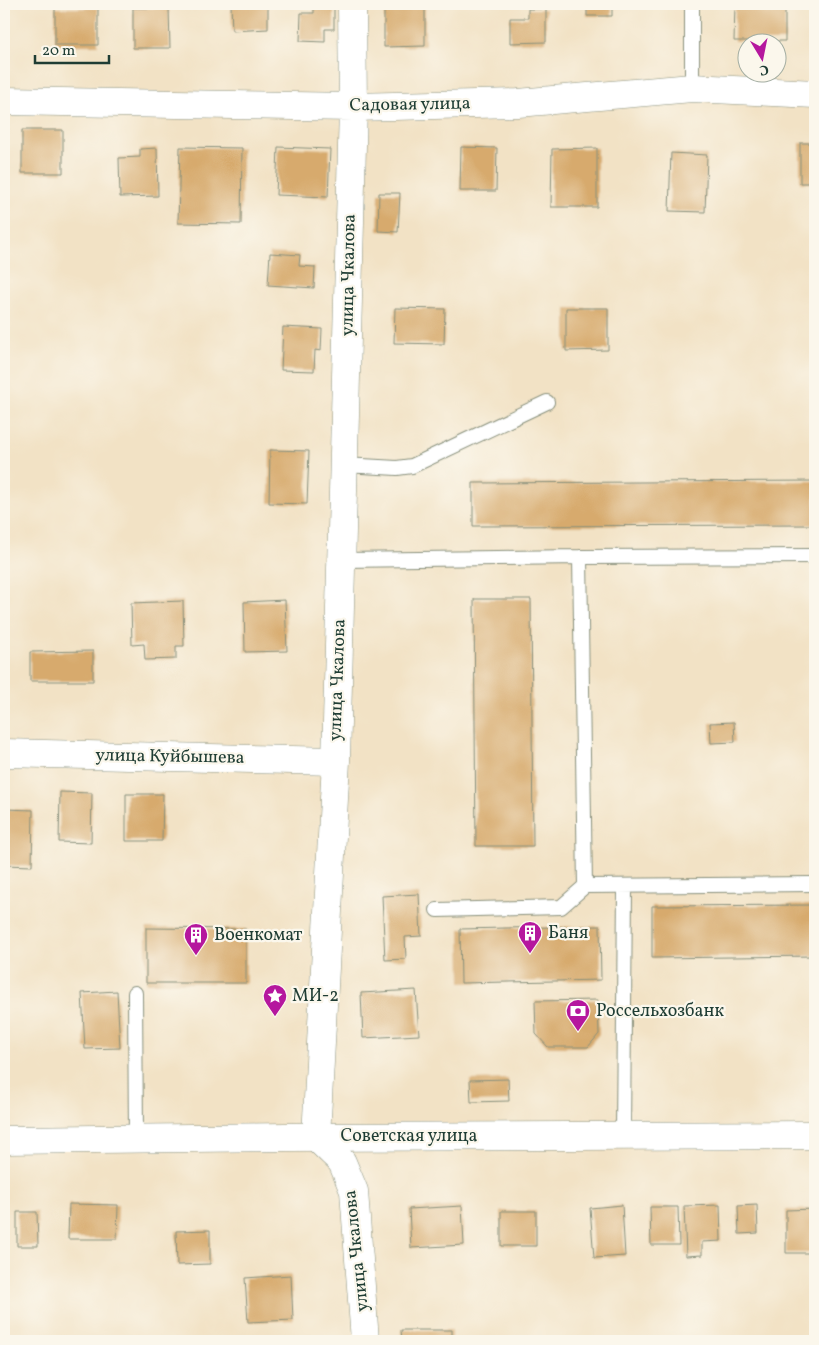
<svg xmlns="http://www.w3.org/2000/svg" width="819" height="1345" viewBox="0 0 819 1345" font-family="Vollkorn,serif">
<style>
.building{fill:#d7aa6d}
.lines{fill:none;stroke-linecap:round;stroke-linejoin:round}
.service-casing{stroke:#88907c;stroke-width:16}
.minor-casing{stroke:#88907c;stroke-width:29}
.tertiary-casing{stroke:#88907c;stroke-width:29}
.service{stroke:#fff;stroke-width:14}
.minor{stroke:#fff;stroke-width:28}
.tertiary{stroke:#fff;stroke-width:28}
.labels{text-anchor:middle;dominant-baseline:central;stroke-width:4.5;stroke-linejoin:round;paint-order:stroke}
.street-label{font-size:18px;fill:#1f3d34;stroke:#fbf7ec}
.poi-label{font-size:18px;fill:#1f3d34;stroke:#fbf7ec;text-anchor:start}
</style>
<rect width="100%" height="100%" fill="#fbf7ec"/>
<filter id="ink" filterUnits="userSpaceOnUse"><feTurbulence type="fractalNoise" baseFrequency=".02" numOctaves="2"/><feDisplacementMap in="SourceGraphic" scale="10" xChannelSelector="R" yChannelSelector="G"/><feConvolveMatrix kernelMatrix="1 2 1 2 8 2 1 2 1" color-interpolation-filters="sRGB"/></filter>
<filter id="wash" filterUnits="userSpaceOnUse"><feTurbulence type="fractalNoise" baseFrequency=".0096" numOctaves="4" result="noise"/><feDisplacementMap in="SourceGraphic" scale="20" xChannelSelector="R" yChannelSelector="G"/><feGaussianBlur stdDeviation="1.12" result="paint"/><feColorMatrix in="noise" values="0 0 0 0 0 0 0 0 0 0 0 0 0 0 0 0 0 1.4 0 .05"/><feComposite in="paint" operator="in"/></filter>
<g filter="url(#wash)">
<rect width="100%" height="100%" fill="#f2e2c5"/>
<g id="blocks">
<path class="building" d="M231 4H268V29L232 31Z
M384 4H425V46L384 47Z
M587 4H623V8L612 7V16H587Z
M735 4H785V41H734Z
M314 6H334V29H325V42L300 41 301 13H314Z
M55 8H98V45H55Z
M133 8H169L170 48H133Z
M528 9H546V42L510 43V18H528Z
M22 130H63V173H22Z
M800 143H815V183H800Z
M180 147 242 148 241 224 178 223Z
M278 147 330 149 328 197 276 195Z
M461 147 497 148 496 191H460Z
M157 148 158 196 120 197 119 158 140 157V149Z
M597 148V207H551L552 149Z
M671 153 707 155 705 212 669 211Z
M379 193H400L398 232 378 231Z
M270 253 300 255 299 266 315 267 314 288 268 285Z
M395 308 445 309 444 344 394 343Z
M566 308H608V350L566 351Z
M283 327 322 329 321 351 315 350 314 371 281 370Z
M270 450 309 451 307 504 269 503Z
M815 481V525L473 526V483Z
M474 599H531L533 846H476Z
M285 600 287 651 245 652 244 602Z
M183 601 184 646H176V659L145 660 144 644 132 645 131 603Z
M93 651V681H30V652Z
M734 722 735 742 711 743 710 723Z
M60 792 92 793 91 843 59 842Z
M126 794H163L162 841H126Z
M4 809 33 810 32 866 4 865Z
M419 894 421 936 405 937 406 959 385 960 382 896Z
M815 905V956L652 958V906Z
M600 926 601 980 461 983 460 929Z
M146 928 246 929V983H146Z
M416 990 419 1035 363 1038 361 993Z
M117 991 120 1048 85 1049 82 993Z
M598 1000 599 1034 588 1047H548L536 1034 535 1001Z
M508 1079 509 1101 471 1102 470 1080Z
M69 1204 118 1205 117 1239H68Z
M622 1205 625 1256 594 1258 590 1208Z
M720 1205 721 1241 702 1242V1255L686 1256 684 1206Z
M757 1205 758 1233 739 1234 738 1206Z
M462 1206 464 1245 411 1248 409 1209Z
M650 1207H678L679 1245H651Z
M815 1209V1253H786V1210Z
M501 1211H536V1246H501Z
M17 1212H37L38 1246H17Z
M210 1230V1264L177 1265 176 1231Z
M291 1275 293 1320 248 1322 245 1278Z
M401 1330H452V1341H402Z
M667 1339H697V1341H667Z"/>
</g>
</g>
<g filter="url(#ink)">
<use href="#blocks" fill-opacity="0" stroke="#88907c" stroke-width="1"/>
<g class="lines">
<g class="service-casing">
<path id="service" d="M692 88V4
M344 465 397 468 412 466 547 402
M580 557 585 886 815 884
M342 560 580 557 815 556
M437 910 561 907 585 886
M135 993 136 1138
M623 1136 625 886"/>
</g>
<g class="minor-casing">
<path id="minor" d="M352 4 353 107 336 761 316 1137 342 1162 354 1191 365 1341
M4 101 353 107 518 103 692 88 815 94
M4 753 336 761"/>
</g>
<g class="tertiary-casing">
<path id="tertiary" d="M4 1140 286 1137 815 1135"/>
</g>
<use href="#service" class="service"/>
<use href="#minor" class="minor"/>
<use href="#tertiary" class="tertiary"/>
</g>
</g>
<defs>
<g id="building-pin" transform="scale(1.25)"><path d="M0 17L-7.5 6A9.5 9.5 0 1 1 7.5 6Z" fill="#b5179e" stroke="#fbf7ec"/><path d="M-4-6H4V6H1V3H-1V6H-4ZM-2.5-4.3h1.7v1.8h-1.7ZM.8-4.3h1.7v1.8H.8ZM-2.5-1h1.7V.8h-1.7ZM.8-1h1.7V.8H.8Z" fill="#fff"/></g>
<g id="sight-pin" transform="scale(1.25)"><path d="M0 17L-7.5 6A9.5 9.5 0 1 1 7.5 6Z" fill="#b5179e" stroke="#fbf7ec"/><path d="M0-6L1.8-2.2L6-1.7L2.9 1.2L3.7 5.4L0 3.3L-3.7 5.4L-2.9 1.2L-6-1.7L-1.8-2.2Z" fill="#fff"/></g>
<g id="bank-pin" transform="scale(1.25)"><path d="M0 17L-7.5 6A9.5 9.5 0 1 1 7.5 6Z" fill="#b5179e" stroke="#fbf7ec"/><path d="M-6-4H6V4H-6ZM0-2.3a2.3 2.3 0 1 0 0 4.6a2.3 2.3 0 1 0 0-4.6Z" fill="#fff"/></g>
</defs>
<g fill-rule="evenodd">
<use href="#building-pin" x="530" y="933"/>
<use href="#building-pin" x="196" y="935"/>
<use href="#sight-pin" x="275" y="996"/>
<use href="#bank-pin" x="578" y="1011"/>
</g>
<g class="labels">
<g class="street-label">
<text transform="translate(410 105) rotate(-1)">Садовая улица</text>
<text transform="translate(349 275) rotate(-89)">улица Чкалова</text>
<text transform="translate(338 680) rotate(-88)">улица Чкалова</text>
<text transform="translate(170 757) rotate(1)">улица Куйбышева</text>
<text x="409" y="1136">Советская улица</text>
<text transform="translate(357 1251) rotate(-96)">улица Чкалова</text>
</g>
<g class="poi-label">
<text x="548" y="933">Баня</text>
<text x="214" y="935">Военкомат</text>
<text x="292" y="996">МИ-2</text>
<text x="596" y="1011">Россельхозбанк</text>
</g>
</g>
<rect width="819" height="1345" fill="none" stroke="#fbf7ec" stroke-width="20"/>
<g transform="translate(762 58) rotate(170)"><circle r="24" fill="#fbf7ec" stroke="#a3ada2"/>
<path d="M0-4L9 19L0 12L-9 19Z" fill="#b5179e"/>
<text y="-8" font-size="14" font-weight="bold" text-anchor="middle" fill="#1f3d34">С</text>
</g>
<path d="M35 55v8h74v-8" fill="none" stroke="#1f3d34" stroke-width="2.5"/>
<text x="42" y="55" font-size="15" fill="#1f3d34" stroke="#fbf7ec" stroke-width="4" paint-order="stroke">20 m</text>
</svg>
